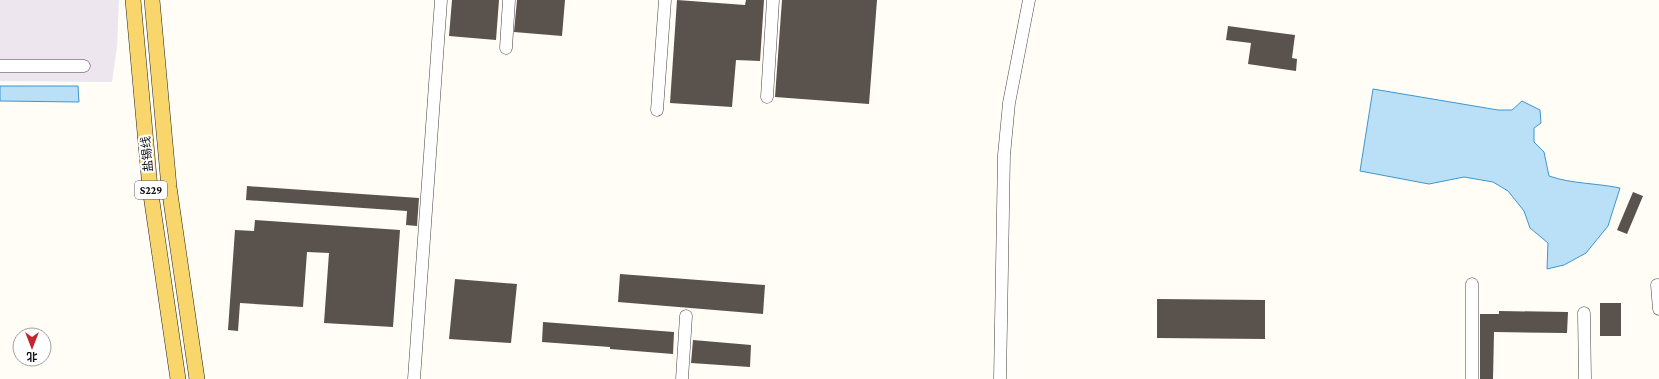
<svg xmlns="http://www.w3.org/2000/svg" width="1659" height="379" viewBox="0 0 1659 379" font-family="'Crimson Pro','Noto Sans SC',serif">
<style>
.industrial{fill:#eee6ef}
.water{fill:#b9e0f7;stroke:#3f96cf}
.building{fill:#5a524d}
.lines{fill:none;stroke-linecap:round;stroke-linejoin:round}
.minor-casing{stroke:#444;stroke-width:13}
.major-casing{stroke:#222;stroke-width:16}
.minor{stroke:#fff;stroke-width:12}
.major{stroke:#f9d66b;stroke-width:15}
.labels{text-anchor:middle;dominant-baseline:central;stroke-width:4;stroke-linejoin:round;paint-order:stroke}
.shield{fill:#fff;stroke:#585858;stroke-width:1}
.shield-label{font-size:11px;font-weight:bold;fill:#111}
.street-label{font-size:12px;fill:#111;stroke:#fff}
</style>
<rect width="100%" height="100%" fill="#fffdf5"/>
<path class="industrial" d="M0 0H119L117 47 112 82 0 81Z"/>
<path class="water" d="M0 86H78L79 102 0 101Z
M1373 89 1498 110H1512L1522 101 1540 110 1541 123 1534 128V142L1544 152 1549 176C1572 184 1596 183 1620 188L1608 226 1586 253 1564 265 1547 269 1548 243 1530 228 1524 211 1508 191 1493 182 1464 177 1429 184 1360 171Z"/>
<path class="building" d="M452 0H499L496 40 449 36Z
M517 0H565L562 36 514 32Z
M677 0 745 5 746 0H764L760 61 736 60 732 107 670 103Z
M782 0H877L869 104 775 97Z
M1228 26 1295 35 1292 58 1297 59 1296 71 1248 64 1251 43 1226 40Z
M247 186 419 198 417 226 406 225 407 211 246 200Z
M1633 192 1643 196 1627 234 1617 230Z
M255 220 400 230 393 327 324 323 329 253 307 252 303 307 240 303 238 331 228 330 235 230 254 231Z
M620 274 765 285 763 314 618 302Z
M455 279 517 284 511 343 449 339Z
M1157 299 1265 300V339L1157 338Z
M1600 303H1621V336H1600Z
M1499 311 1568 312 1567 333 1494 332 1493 379H1480V314H1499Z
M543 322 674 332 673 354 610 349V347L542 342Z
M693 340 751 345 750 367 691 363Z"/>
<g class="lines">
<g class="minor-casing">
<path id="minor" d="M506 48 509 0
M0 66H84
M767 97 773 0
M657 110 665 0
M1472 284V379
M1657 285 1659 309
M1584 313 1585 379
M414 379 441 0
M682 379 686 316
M1000 379 1004 155 1009 103 1029 0"/>
</g>
<g class="major-casing">
<path id="major" d="M133 0 150 188 178 379
M152 0 169 187 197 379"/>
</g>
<use href="#minor" class="minor"/>
<use href="#major" class="major"/>
</g>
<g class="labels">
<rect class="shield" x="135" y="181" width="32" height="18" rx="3"/>
<g class="shield-label">
<text x="151" y="190">S229</text>
</g>
<g class="street-label">
<text transform="translate(147 154) rotate(-95)">盐锡线</text>
</g>
</g>
<g transform="translate(32 347) rotate(180)"><circle r="19" fill="#ffffff" stroke="#a0a0a0"/>
<path d="M0-3L7 15L0 10L-7 15Z" fill="#c4262e"/>
<text y="-6" font-size="11" font-weight="bold" text-anchor="middle" fill="#111111">北</text>
</g>
</svg>
